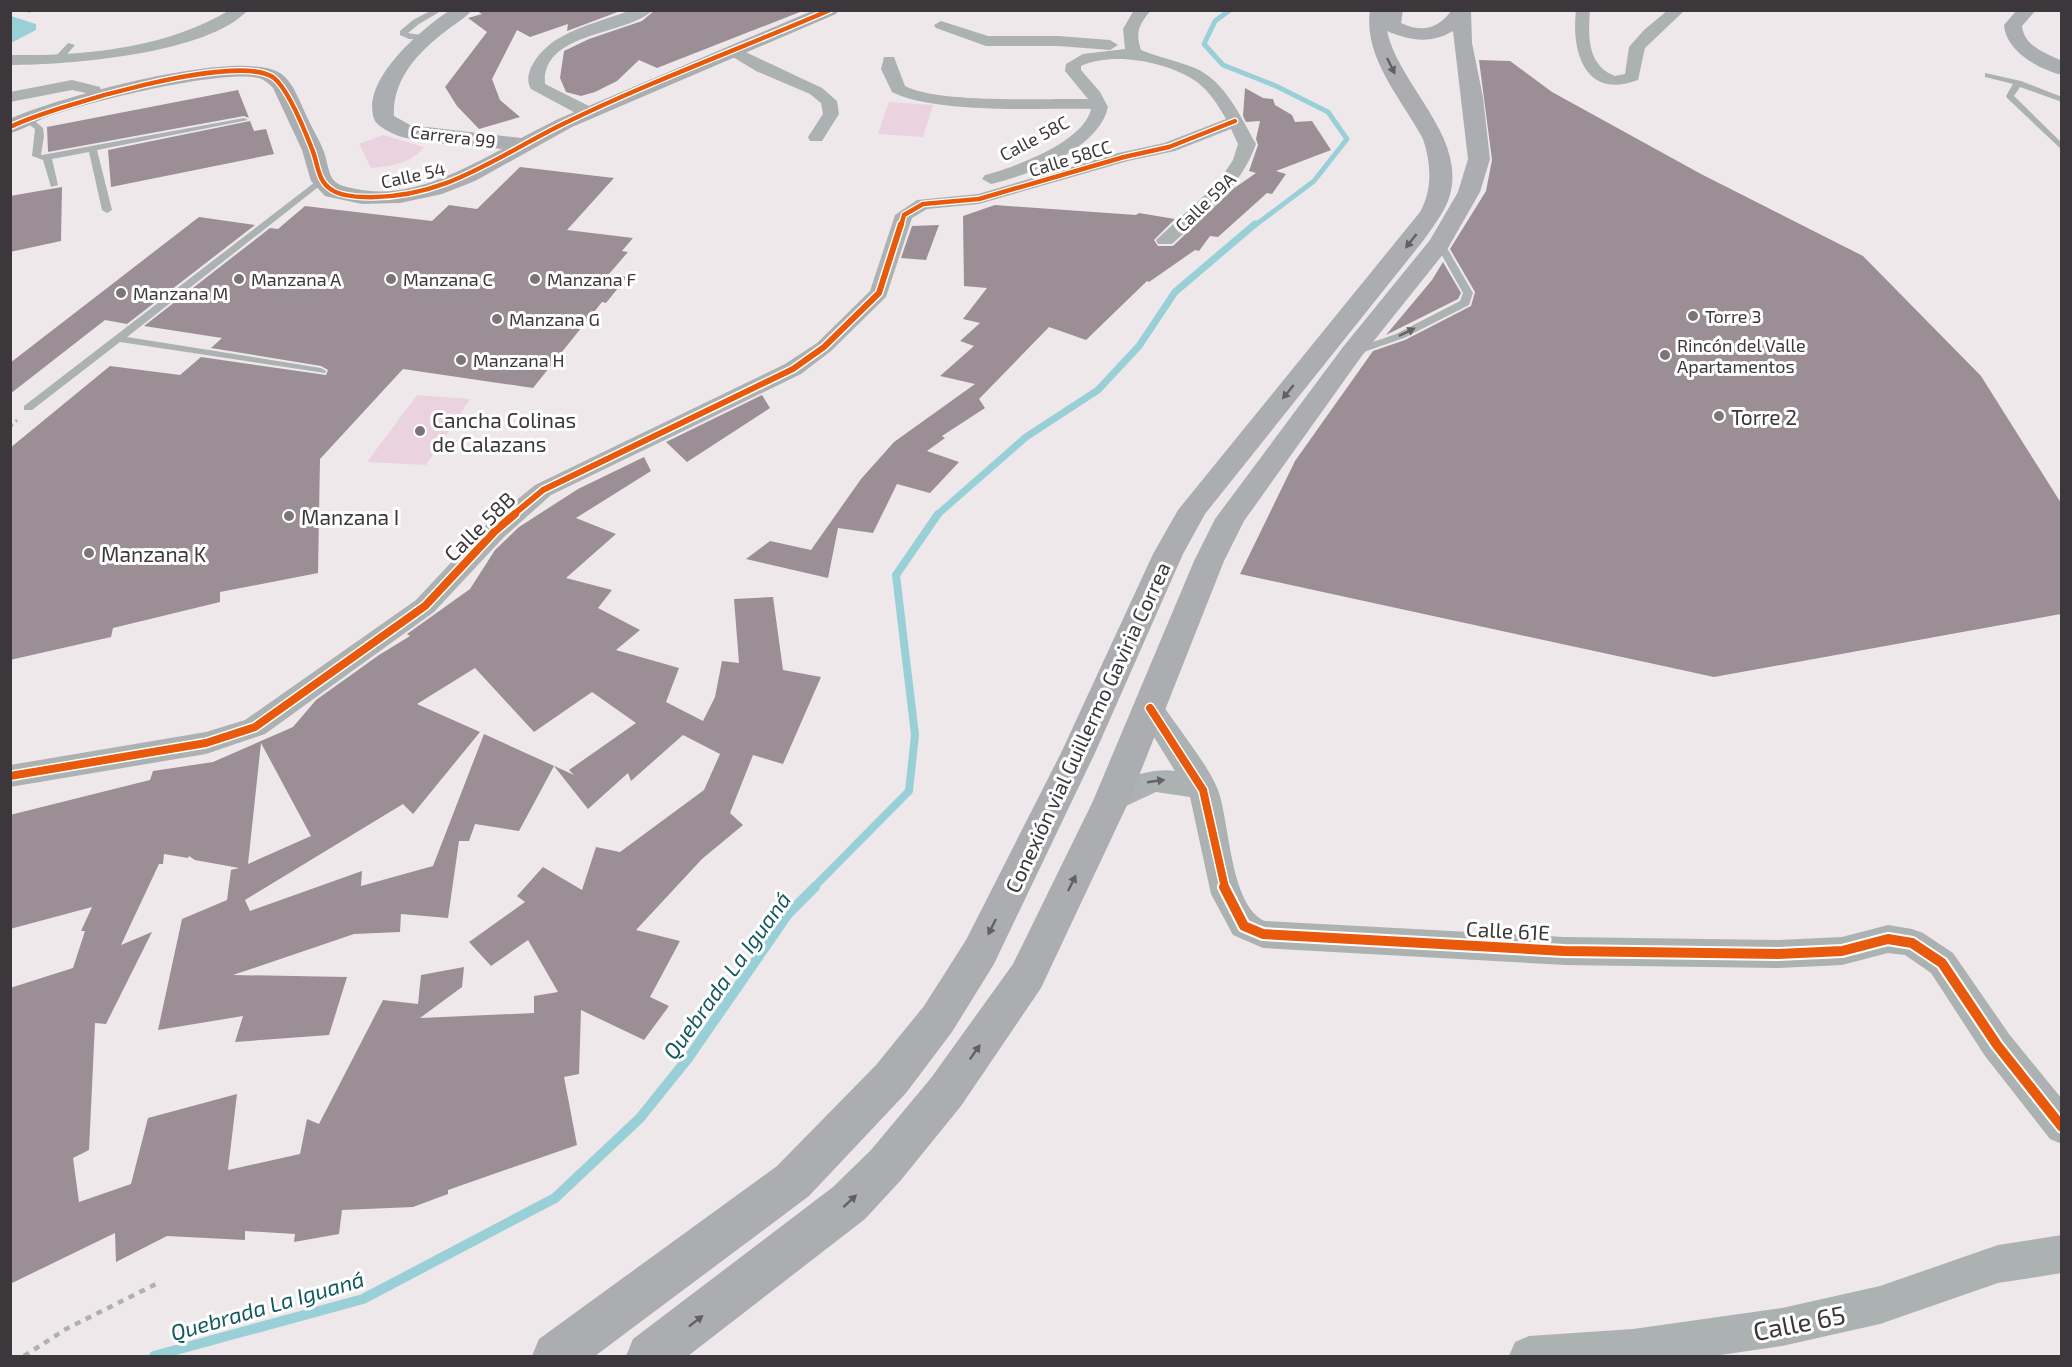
<svg xmlns="http://www.w3.org/2000/svg" width="2072" height="1367" viewBox="0 0 2072 1367" font-family="'Exo 2',sans-serif">
<style>
.green{fill:#ead3de}
.water{fill:#99d0d7}
.lines{fill:none;stroke-linecap:round;stroke-linejoin:round}
.stream-far3{stroke:#99d0d7;stroke-width:5}
.stream-far2{stroke:#99d0d7;stroke-width:7}
.stream-far1{stroke:#99d0d7;stroke-width:8}
.stream{stroke:#99d0d7;stroke-width:10}
.building{fill:#9b8f95;fill-rule:evenodd}
.path-far1{stroke:#aeb1b3;stroke-width:3;stroke-dasharray:4 4;stroke-linecap:butt}
.path{stroke:#aeb1b3;stroke-width:4.5;stroke-dasharray:6 6;stroke-linecap:butt}
.lane{fill:#acb1b2;fill-rule:evenodd}
.street{fill:#acb1b2;fill-rule:evenodd}
.secondary{fill:#abaeb1;fill-rule:evenodd}
.highway{fill:#acadb0;fill-rule:evenodd}
.cycleway-far3-casing{stroke:#fff;stroke-width:7}
.cycleway-far2-casing{stroke:#fff;stroke-width:9}
.cycleway-far1-casing{stroke:#fff;stroke-width:11}
.cycleway-casing{stroke:#fff;stroke-width:14}
.cycleway-far3{stroke:#e8590c;stroke-width:4.5}
.cycleway-far2{stroke:#e8590c;stroke-width:6}
.cycleway-far1{stroke:#e8590c;stroke-width:8}
.cycleway{stroke:#e8590c;stroke-width:10}
.oneway{fill:#636063}
.oneway2{fill:#636264}
.poi-dot{fill:#7b7578;stroke:#fff;stroke-width:2}
.labels{text-anchor:middle;dominant-baseline:central;stroke-width:6;stroke-linejoin:round;paint-order:stroke}
.far-street-label{font-size:18px;fill:#3c373a;stroke:#fff}
.far-poi-label{font-size:18px;fill:#3c373a;stroke:#fff;text-anchor:start}
.poi-label{font-size:21px;fill:#3c373a;stroke:#fff;text-anchor:start}
.street-label{font-size:21px;fill:#3c373a;stroke:#fff}
.water-label{font-size:22px;font-style:italic;fill:#11595f;stroke:#fff}
.near-street-label{font-size:26px;fill:#3c373a;stroke:#fff}
</style>
<rect width="100%" height="100%" fill="#efe8eb"/>
<path class="green" d="M889 102 933 105 923 137 878 134Z
M383 135 424 147C411 164 391 166 371 168L359 144Z
M417 395 470 399 426 465 367 462Z"/>
<path class="water" d="M11 16 36 24V30L11 43Z"/>
<g class="lines">
<path class="stream-far3" d="M1230 10 1215 21 1204 44 1223 65 1276 86 1328 112 1347 139 1314 181 1254 226"/>
<path class="stream-far2" d="M937 515 1026 437 1098 390 1139 346 1175 292 1255 224"/>
<path class="stream-far1" d="M813 888 909 791 915 735 896 575 938 514"/>
<path class="stream" d="M154 1356 363 1299 555 1198 640 1118 689 1057 788 914 815 887"/>
</g>
<path class="building" d="M475 10H623L567 31 568 24 530 37 517 30 492 79 500 100 520 117 479 129 457 106 445 87 487 32 468 18 482 14Z
M655 10H800V12L657 68 639 60 617 81 595 92 581 96 566 92 560 78 564 51 589 39 642 21Z
M1479 60 1510 61 1552 92 1701 174 1863 256 1981 376 2061 503V614L1714 677 1240 574 1295 461 1373 351 1405 340 1471 306 1475 292 1450 249 1486 191 1492 160Z
M1245 88 1263 98 1273 99 1275 105 1292 115 1295 122 1312 121 1331 150 1276 171 1286 174 1272 194 1267 193 1218 237 1210 236 1199 251 1195 250 1149 282 1147 281 1086 340 1049 327 979 399 985 408 942 436 945 438 927 451 959 462 930 493 897 484 873 533 838 528 828 578 746 559 770 541 811 550 861 479 894 442 975 384 940 376 974 346 960 341 980 323 963 319 987 288 964 286 963 216 995 205 1136 215 1139 213 1175 219 1154 240 1158 246H1173L1233 189 1256 173 1249 171 1258 145 1256 139 1260 121 1246 122 1243 116Z
M238 90 249 118 244 116 48 152 47 127Z
M250 121 254 131 266 129 274 154 111 187 108 150Z
M520 167 614 178 567 230 633 238 622 251 628 252 609 274 627 277 606 303 602 302 533 388 403 369 320 459 318 573 220 592V602L113 628 111 637 10 660V448L110 366 180 375 201 357 326 375 328 370 321 366 211 348 222 338 144 326 270 228 278 229 305 206 432 221 449 205 477 209Z
M62 187 61 241 10 252V196Z
M199 217 255 225 127 324 105 320 10 394V363Z
M939 225 926 260 901 258 912 226Z
M1443 262 1461 293 1458 299 1386 335 1432 280Z
M762 395 770 408 687 462 666 442Z
M644 457 651 471 576 518 616 534 566 578 612 590 598 608 640 630 616 650 679 668 666 702 703 721 715 697 722 661 739 663 734 599 773 597 783 670 821 677 783 764 753 755 730 813 743 825 702 859 636 930 680 941 650 997 669 1006 644 1040 581 1010 579 1074 564 1077 577 1145 448 1190V1194L413 1207 342 1210 339 1234 294 1242 295 1234 245 1231V1240L167 1236 116 1262 115 1233 10 1284V988L73 968 85 931H81L92 907 10 929V815L150 780 153 771 213 762 293 727 316 700 379 655 410 636 407 634 470 589 495 550 519 527 578 489ZM475 668 534 732 592 692 636 723 569 770 574 775 484 734 433 866 361 886 362 871 250 911 245 900 403 804 413 814 480 732 417 704ZM683 735 720 754 704 790 620 852 596 847 582 890 543 867 517 896 525 902 469 942 491 966 528 940 558 992 534 996V1013L420 1018 462 987 464 967 421 975 418 1004 383 1000 319 1124 307 1119 300 1154 228 1170 237 1094 148 1118 131 1184 79 1202 73 1158 89 1150 95 1023 106 1024 152 932 121 945 159 864H163L164 854 188 858 189 856 195 860 239 868 231 870 227 900 182 919 158 1030 243 1016 235 1042 329 1035 347 977 233 975 354 934 400 932 401 914 448 918 459 841H469L475 824 519 831 554 766 588 809 628 773 631 781ZM261 743 311 836 248 864Z"/>
<g class="lines">
<path class="path-far1" d="M10 427 17 420"/>
<path class="path" d="M24 1356 66 1329 156 1284"/>
<path class="lane" d="M25 10H33V11L29 13Z
M432 10 441 11 419 24 408 33 427 36V40L409 39 400 35V31L413 20Z
M68 43 75 45 62 60H56V56Z
M1985 73 2021 81 2062 97V102L2020 87 2014 96 2062 143V150L2007 98 2006 96 2013 84 1985 77Z
M24 117H30L43 128 44 136 41 155H42L244 118 248 120 97 150 112 210 107 213 102 210 89 152 52 159 58 185 51 187 43 160 32 156 35 129 24 121Z
M319 179 326 181 127 337 321 368 326 371 325 373 120 342 32 410H24V406Z
M1437 241H1443L1473 293 1469 305 1404 338 1358 354H1350V350L1396 334 1460 301 1463 293 1435 243Z"/>
<path class="street" d="M230 10H248C208 54 68 65 10 65V55C85 56 164 49 230 10Z
M631 10H653C627 36 541 31 545 84L595 109 597 113 595 117H583L531 89C520 71 545 45 561 37 582 25 608 19 631 10Z
M1134 10H1151C1139 25 1135 31 1141 50 1158 57 1177 61 1195 68 1226 82 1240 116 1256 144 1240 189 1206 213 1172 244H1158L1156 240 1218 183 1233 160 1238 144 1231 129 1175 151 1128 161 979 204 927 209 912 218 886 297 831 351 801 374 551 495 504 537 434 612 265 734 206 754 10 787V765L206 732 245 720 416 600 486 525 535 485 785 364 817 343 870 291 895 215 917 200 978 194 1118 153 1164 143 1226 119C1218 105 1210 92 1197 82 1169 62 1113 51 1081 66V70L1100 92 1108 107C1099 149 1029 175 991 184L982 179 985 175C1015 167 1084 142 1091 109 1040 108 935 114 892 92L881 69 884 57H894L905 86C940 104 1044 98 1088 99L1065 71 1066 64 1083 54 1125 49 1123 29Z
M1576 10H1590C1588 36 1587 65 1615 76L1625 74 1629 47 1644 30 1668 10H1685L1645 48 1638 80C1585 100 1571 52 1576 10Z
M941 21 988 36H1058L1110 40 1118 45 1110 50 1058 46H986L936 28 934 25Z
M733 46 822 88 837 101 839 114 822 141H810L808 137 823 114 821 103 810 94 756 71 728 54 725 51 728 48Z
M72 80 100 87 103 97 95 102 89 100 86 93 72 90 10 102V92Z
M1150 698 1160 701C1175 724 1209 766 1218 790 1230 823 1230 906 1265 921L1564 937 1778 940 1842 937 1888 925 1912 929 1923 933 1953 953 2009 1034 2062 1099V1144L2050 1139 1985 1056 1931 973 1905 955 1888 953 1842 965 1778 968 1564 965 1263 948 1233 935 1211 894 1190 797 1156 792 1111 813 1101 809 1096 801C1107 780 1153 767 1175 771L1136 708 1140 701Z
M2062 1235V1273L1998 1283 1880 1324 1782 1346 1714 1356H1509L1515 1342 1529 1336 1633 1329 1782 1308 1880 1286 1998 1245Z"/>
<path class="secondary" d="M450 10H472C465 19 454 24 446 31 418 52 392 80 394 116L410 125 521 138 558 119 814 10H839L836 14 572 127 475 181 442 194 400 203 362 204 325 196 311 181 302 150 273 88C269 84 265 80 259 78 221 69 83 103 44 118 33 123 23 130 10 133V119C55 98 239 47 280 73 294 82 301 105 308 119 313 130 320 141 324 152 327 160 328 171 332 178 337 186 347 187 356 189 408 200 458 172 502 149 478 146 415 143 396 135 390 132 376 126 374 119 361 79 422 29 450 10Z
M2017 10H2036L2022 26C2024 46 2045 53 2062 61V75C2038 69 2006 51 2004 25Z"/>
<path class="highway" d="M1370 10H1403L1401 23C1422 33 1438 29 1452 10L1471 11 1472 43 1483 97 1490 159 1480 192 1448 248 1361 357 1244 521 1224 561 1129 801 1041 988 961 1106 901 1180 865 1219 688 1356H626L633 1339 833 1187 871 1150 931 1078 1013 964 1093 801 1194 561 1215 519 1343 347 1430 240 1458 192 1468 159 1453 31C1431 44 1410 41 1387 31 1399 87 1471 139 1448 201 1442 216 1432 228 1423 241L1205 514 1183 554 1095 753 994 964 952 1032 906 1093 809 1196 595 1356H532L539 1339 777 1166 876 1065 924 1006 966 940 1061 753 1153 554 1178 510 1420 212C1433 189 1431 163 1423 139 1402 99 1363 58 1370 10Z"/>
<g class="cycleway-far3-casing">
<path id="cycleway-far3" d="M10 127C51 107 239 51 274 78 289 90 305 131 312 149 318 163 317 181 332 190 339 195 355 197 364 197 444 200 497 156 565 123 651 81 742 48 830 10
M901 226 904 215 923 204 979 199 1124 157 1169 147 1235 121"/>
</g>
<g class="cycleway-far2-casing">
<path id="cycleway-far2" d="M513 515 543 490 793 369 824 347 879 293 901 224"/>
</g>
<g class="cycleway-far1-casing">
<path id="cycleway-far1" d="M1150 708 1203 790 1225 888
M10 776 206 743 255 727 425 606 495 531 515 514"/>
</g>
<g class="cycleway-casing">
<path id="cycleway" d="M1224 887 1244 926 1263 934 1564 951 1778 954 1842 951 1888 939 1912 943 1942 963 1997 1045 2062 1127"/>
</g>
<use href="#cycleway-far3" class="cycleway-far3"/>
<use href="#cycleway-far2" class="cycleway-far2"/>
<use href="#cycleway-far1" class="cycleway-far1"/>
<use href="#cycleway" class="cycleway"/>
</g>
<defs><path id="oneway-solid" d="M-6-.8H1V-3.2L6.5 0L1 3.2V.8H-6Z" transform="scale(1.5)"/></defs>
<g class="oneway">
<use href="#oneway-solid" transform="translate(1391 66) rotate(64)"/>
<use href="#oneway-solid" transform="translate(1411 241) rotate(128)"/>
<use href="#oneway-solid" transform="translate(1288 392) rotate(129)"/>
<use href="#oneway-solid" transform="translate(1072 883) rotate(-64)"/>
<use href="#oneway-solid" transform="translate(992 927) rotate(116)"/>
<use href="#oneway-solid" transform="translate(975 1052) rotate(-55)"/>
<use href="#oneway-solid" transform="translate(850 1201) rotate(-43)"/>
<use href="#oneway-solid" transform="translate(696 1321) rotate(-38)"/>
</g>
<g class="oneway2">
<use href="#oneway-solid" transform="translate(1407 332) rotate(-26)"/>
<use href="#oneway-solid" transform="translate(1156 781) rotate(-8)"/>
</g>
<g class="poi-dot">
<circle cx="239" cy="279" r="6"/>
<circle cx="391" cy="279" r="6"/>
<circle cx="535" cy="279" r="6"/>
<circle cx="121" cy="293" r="6"/>
<circle cx="1693" cy="316" r="6"/>
<circle cx="497" cy="319" r="6"/>
<circle cx="1665" cy="355" r="6"/>
<circle cx="461" cy="360" r="6"/>
<circle cx="1719" cy="416" r="6"/>
<circle cx="420" cy="431" r="6"/>
<circle cx="289" cy="516" r="6"/>
<circle cx="89" cy="553" r="6"/>
</g>
<g class="labels">
<g class="far-street-label">
<text transform="translate(453 136) rotate(7)">Carrera 99</text>
<text transform="translate(1034 138) rotate(-28)">Calle 58C</text>
<text transform="translate(1070 158) rotate(-17)">Calle 58CC</text>
<text transform="translate(413 175) rotate(-12)">Calle 54</text>
<text transform="translate(1205 202) rotate(-44)">Calle 59A</text>
</g>
<g class="far-poi-label">
<text x="251" y="279">Manzana A</text>
<text x="403" y="279">Manzana C</text>
<text x="547" y="279">Manzana F</text>
<text x="133" y="293">Manzana M</text>
<text x="1705" y="316">Torre 3</text>
<text x="509" y="319">Manzana G</text>
<text x="1677" y="345">Rincón del Valle<tspan x="1677" dy="21">Apartamentos</tspan></text>
<text x="473" y="360">Manzana H</text>
</g>
<g class="poi-label">
<text x="1731" y="416">Torre 2</text>
<text x="432" y="419">Cancha Colinas<tspan x="432" dy="24">de Calazans</tspan></text>
<text x="301" y="516">Manzana I</text>
<text x="101" y="553">Manzana K</text>
</g>
<g class="street-label">
<text transform="translate(479 526) rotate(-44)">Calle 58B</text>
<text transform="translate(1087 727) rotate(-65)">Conexión vial Guillermo Gaviria Correa</text>
<text transform="translate(1508 930) rotate(3)">Calle 61E</text>
</g>
<g class="water-label">
<text transform="translate(726 975) rotate(-54)">Quebrada La Iguaná</text>
<text transform="translate(267 1305) rotate(-16)">Quebrada La Iguaná</text>
</g>
<g class="near-street-label">
<text transform="translate(1799 1322) rotate(-11)">Calle 65</text>
</g>
</g>
<rect width="2072" height="1367" fill="none" stroke="#3c373a" stroke-width="24"/>
</svg>
